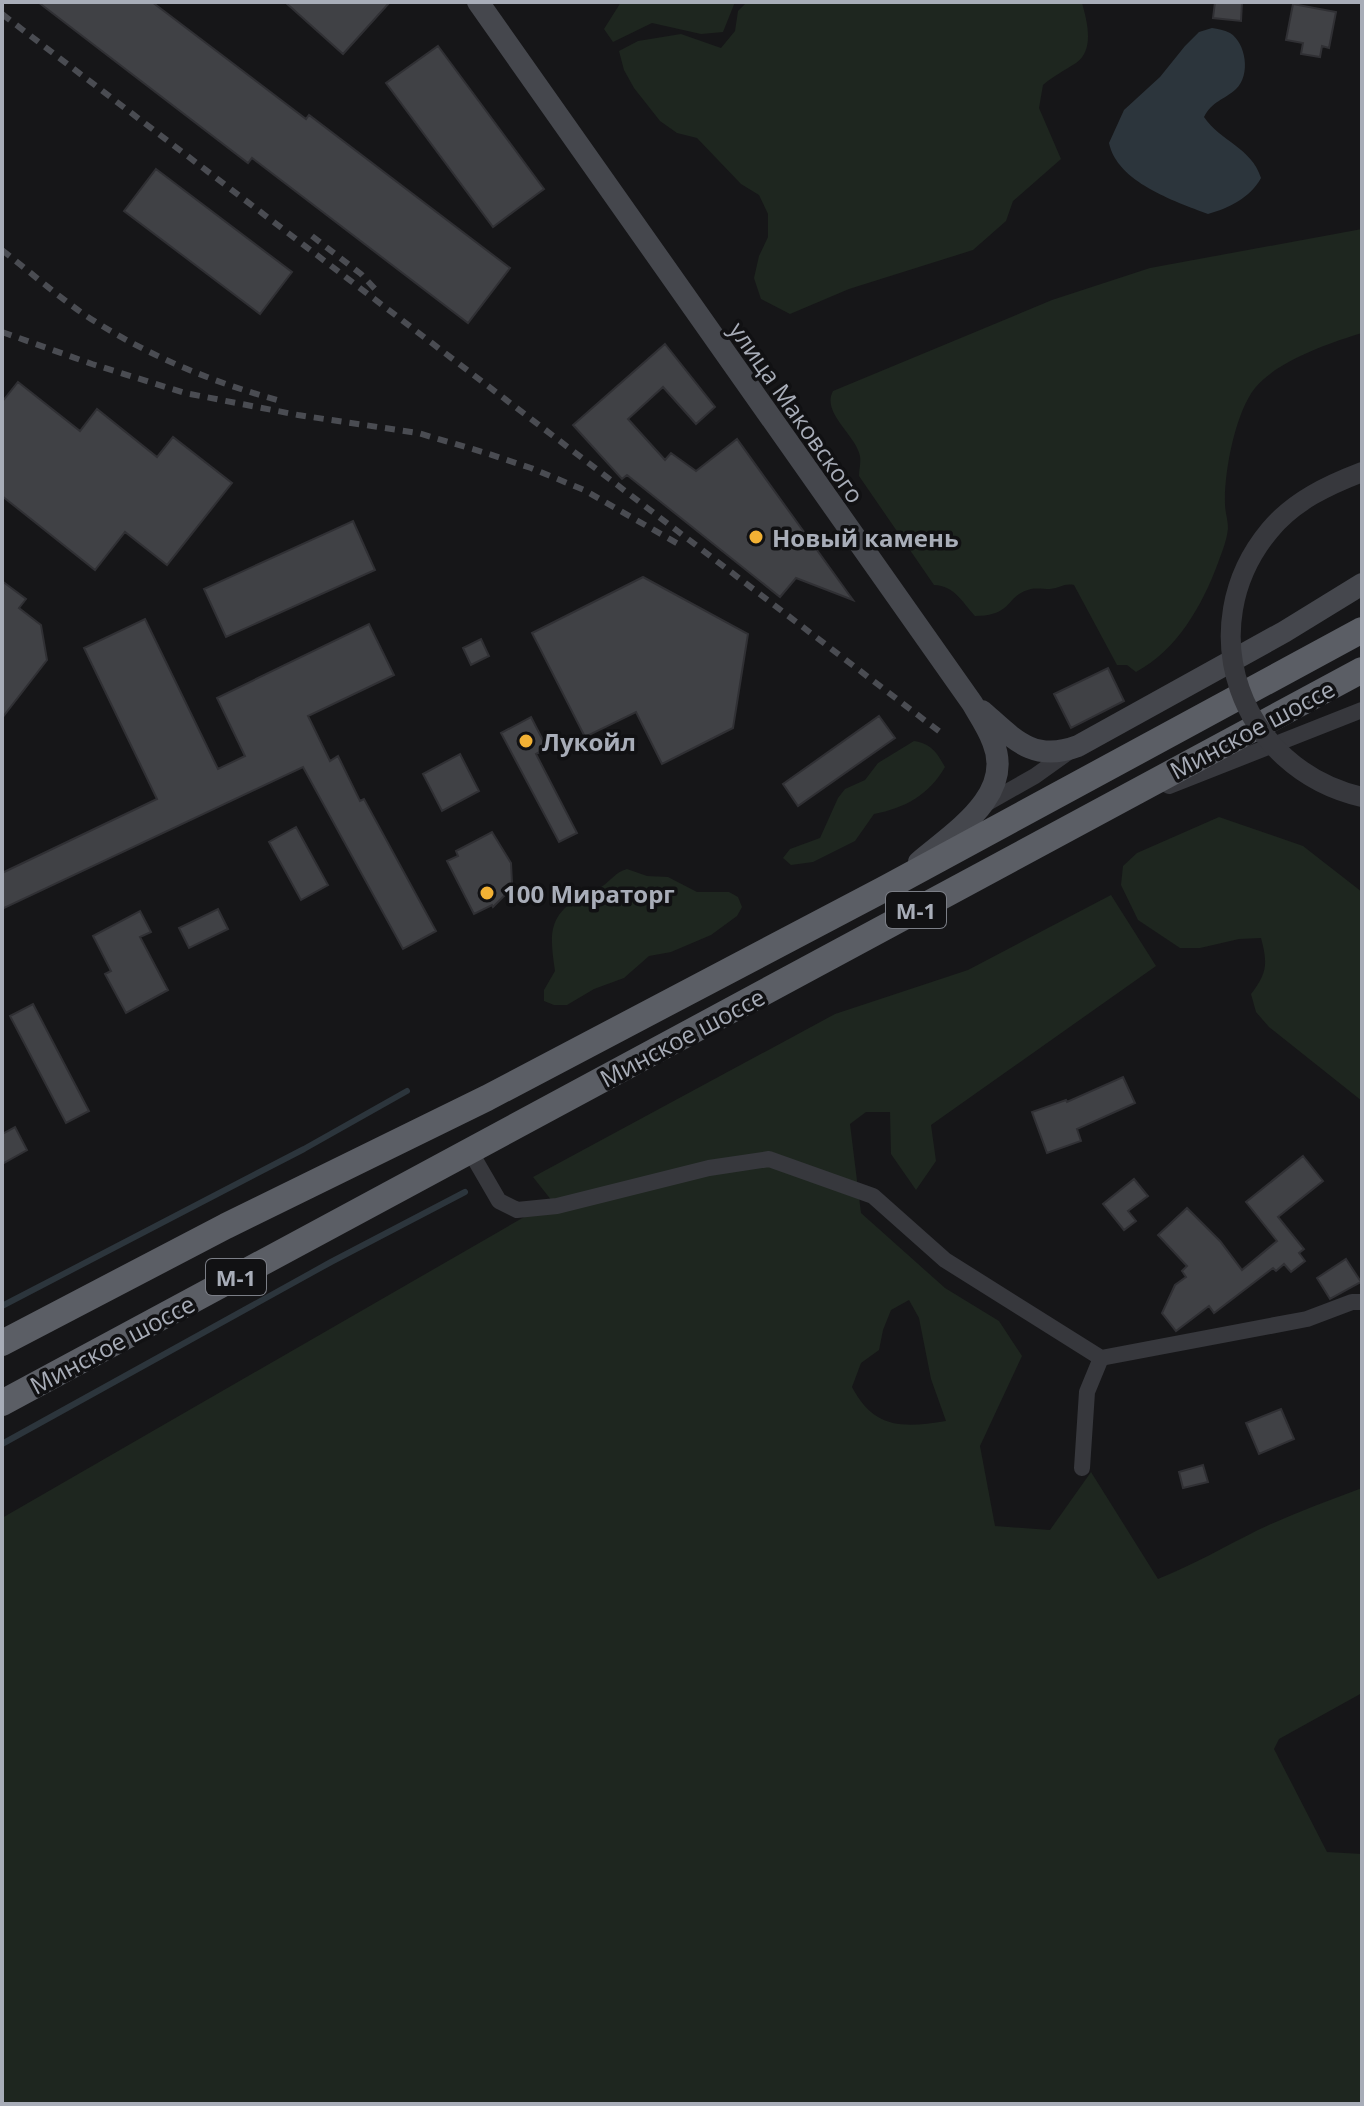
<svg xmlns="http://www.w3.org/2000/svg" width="1364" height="2106" viewBox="0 0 1364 2106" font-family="'Open Sans',sans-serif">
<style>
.green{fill:#1e261f;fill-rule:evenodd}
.water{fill:#2c353c}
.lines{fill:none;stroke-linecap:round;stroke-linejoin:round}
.stream{stroke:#2c353c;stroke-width:6}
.building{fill:#404145;stroke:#303034;stroke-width:2}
.minor{stroke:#37383d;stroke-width:16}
.secondary{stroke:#45474d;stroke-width:22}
.trunk{stroke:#5b5e65;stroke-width:26}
.rail{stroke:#4a4c52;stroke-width:6;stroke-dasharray:10 8;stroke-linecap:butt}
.tertiary-bridge{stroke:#37383d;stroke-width:20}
.poi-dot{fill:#f2b134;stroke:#111113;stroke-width:3}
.labels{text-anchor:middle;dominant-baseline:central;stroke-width:7;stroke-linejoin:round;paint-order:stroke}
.shield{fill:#111113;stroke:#7b7e86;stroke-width:2}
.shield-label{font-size:22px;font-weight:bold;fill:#a8adb8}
.street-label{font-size:24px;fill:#a8adb8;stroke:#111113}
.poi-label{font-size:24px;font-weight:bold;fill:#a8adb8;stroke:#111113;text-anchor:start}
</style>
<rect width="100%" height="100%" fill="#161618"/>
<path class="green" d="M621 2H735L723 32 701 34 652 23 613 42 604 29Z
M747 2 1082 3C1087 21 1095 50 1076 63 1064 71 1053 76 1043 85L1039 108 1061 159 1013 201 1006 221 973 250 849 289 790 314 761 299 754 278 759 256 768 237V214L759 195 741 184 697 138 677 133 660 121 634 88 624 70 619 51 638 41 681 34 721 48 735 31 738 11Z
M1362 229V333C1329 343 1277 361 1255 388 1235 413 1224 473 1225 504 1225 512 1228 520 1228 528 1227 540 1222 552 1218 563 1202 606 1177 650 1136 672L1127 665H1117L1074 585C1064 583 1060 588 1050 589 1044 589 1037 588 1031 589 1005 595 1014 616 975 616 962 602 955 586 934 585L859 476C859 470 861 463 860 456 856 435 821 413 833 391L1052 300 1150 268Z
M914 741C932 744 937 753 945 767 929 795 905 808 874 814L855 841 813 862 791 865 783 858 790 849 820 838 838 798 845 789 865 780 878 763Z
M1219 817 1303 846 1362 892V1101L1269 1027 1256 1012 1251 994C1267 973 1268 964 1261 938L1239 939 1200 948H1180L1138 920 1121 885 1123 866 1137 853Z
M627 869 647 876 668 877 697 892H729L738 897 742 907 737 916 711 935 671 952 649 956 624 978 594 989 567 1005H554L544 1001V990L555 971C549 930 548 914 589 891 592 889 597 889 601 887 611 881 615 872 627 869Z
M1111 895 1156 966 931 1125 936 1161 916 1190 891 1154 890 1112H866L850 1124 861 1213 945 1288 999 1321 1022 1356 980 1446 995 1526 1050 1530 1091 1472 1158 1579C1193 1565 1224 1547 1258 1530 1292 1514 1327 1501 1362 1488V1693L1279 1739 1274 1749 1327 1852 1362 1854V2104H2V1518L552 1201 533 1177 835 1014 968 970ZM909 1300 919 1318 931 1379 946 1421C902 1428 874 1429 852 1387L861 1363 879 1350 883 1330 891 1310Z"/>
<path class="water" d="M1212 28C1218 29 1224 30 1230 33 1246 43 1251 75 1236 89 1224 100 1212 101 1204 117 1220 141 1252 148 1261 178 1250 198 1229 208 1208 214 1174 201 1117 182 1109 143L1124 110 1160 77 1185 46 1199 32Z"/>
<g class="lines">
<path class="stream" d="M2 1306 304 1149 407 1091
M2 1444 331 1262 465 1192"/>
</g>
<path class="building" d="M38 2H152L306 119 309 115 510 268 468 323 252 158 248 163Z
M285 2H390L343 54Z
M1215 2H1242L1241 21 1213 18Z
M1293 4 1336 12 1329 48 1322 46 1320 57 1301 54 1303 43 1286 40Z
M438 46 544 189 493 227 386 83Z
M156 169 292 272 260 314 124 211Z
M665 344 715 407 696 424 663 387 628 419 665 460 671 453 696 471 737 439 853 600 796 578 780 597 627 475 622 479 573 425Z
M18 382 80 431 97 409 157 457 173 437 232 483 167 565 125 532 95 570 2 496V402Z
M353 521 375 570 226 637 204 589Z
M643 577 748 634 733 728 662 764 636 712 585 737 532 633Z
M2 581 26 599 19 608 41 625 47 660 2 718Z
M145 619 218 769 245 756 217 698 369 624 394 675 308 716 330 761 338 756 360 801 364 799 436 931 403 949 303 767 2 909V873L157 799 84 648Z
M481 639 489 656 471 665 463 648Z
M1108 668 1124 701 1071 728 1054 694Z
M879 716 895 738 798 806 783 784Z
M531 717 547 748 536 754 577 833 559 842 501 733Z
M460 754 479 791 442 811 423 774Z
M296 827 328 885 301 900 269 842Z
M492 832 511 863 512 883 509 891 493 907 492 905 474 914 447 861 458 856 456 851Z
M218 909 228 929 189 948 179 928Z
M140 911 151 932 140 937 168 990 126 1013 105 974 111 971 93 936Z
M33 1004 89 1111 66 1123 10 1016Z
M1123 1077 1135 1103 1077 1129 1081 1141 1047 1153 1032 1112 1066 1100 1067 1102Z
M15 1127 27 1150 2 1164V1134Z
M1303 1156 1323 1181 1278 1217 1304 1249 1299 1253 1305 1261 1291 1272 1284 1264 1276 1271 1273 1268 1214 1313 1209 1306 1176 1331 1162 1313 1175 1285 1186 1277 1182 1271 1187 1266 1158 1235 1187 1208 1220 1241 1242 1270 1277 1241 1246 1202Z
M1134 1179 1148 1196 1128 1211 1136 1221 1124 1230 1103 1204Z
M1346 1259 1361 1282 1330 1299 1317 1278Z
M1281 1409 1294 1439 1259 1454 1246 1423Z
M1203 1465 1208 1482 1183 1488 1179 1472Z"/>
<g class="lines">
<path class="minor" d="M1169 786 1362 710
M982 806 1035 776 1070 751
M470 1151 499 1201 517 1210 557 1206 709 1168 769 1159 873 1196 945 1260 1101 1358 1307 1319 1352 1302H1362
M1082 1468 1087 1392 1101 1358"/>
<path class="secondary" d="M478 2 972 703C979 715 988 728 993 742 1015 795 954 832 919 862
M982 711C1014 739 1033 763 1078 746L1284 632 1362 584"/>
<path class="trunk" d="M2 1343 226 1226 487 1098 886 888 1362 630
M2 1403 1362 670"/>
<path class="rail" d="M2 14 940 732
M312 236 361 274 376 290
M2 250C29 271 56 295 85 315 144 354 209 381 277 400
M2 332 92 364 185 393 298 415 418 433 486 453 531 468 584 490 680 545"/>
<path class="tertiary-bridge" d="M1362 472C1328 485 1294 501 1270 530 1189 627 1240 769 1362 797"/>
</g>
<g class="poi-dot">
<circle cx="756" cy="537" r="8"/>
<circle cx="526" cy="741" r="8"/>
<circle cx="487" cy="893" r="8"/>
</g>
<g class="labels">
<g class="shield">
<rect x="886" y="892" width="60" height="36" rx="6"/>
<rect x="206" y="1259" width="60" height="36" rx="6"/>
</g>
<g class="shield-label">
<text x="916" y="910">М-1</text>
<text x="236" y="1277">М-1</text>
</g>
<g class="street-label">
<text transform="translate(797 412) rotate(55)">улица Маковского</text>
<text transform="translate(1252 729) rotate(-28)">Минское шоссе</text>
<text transform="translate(682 1037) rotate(-28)">Минское шоссе</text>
<text transform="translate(112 1344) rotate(-28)">Минское шоссе</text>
</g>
<g class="poi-label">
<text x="772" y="537">Новый камень</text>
<text x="542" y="741">Лукойл</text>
<text x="503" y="893">100 Мираторг</text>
</g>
</g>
<rect width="1364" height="2106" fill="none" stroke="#a8adb8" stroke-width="8"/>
</svg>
